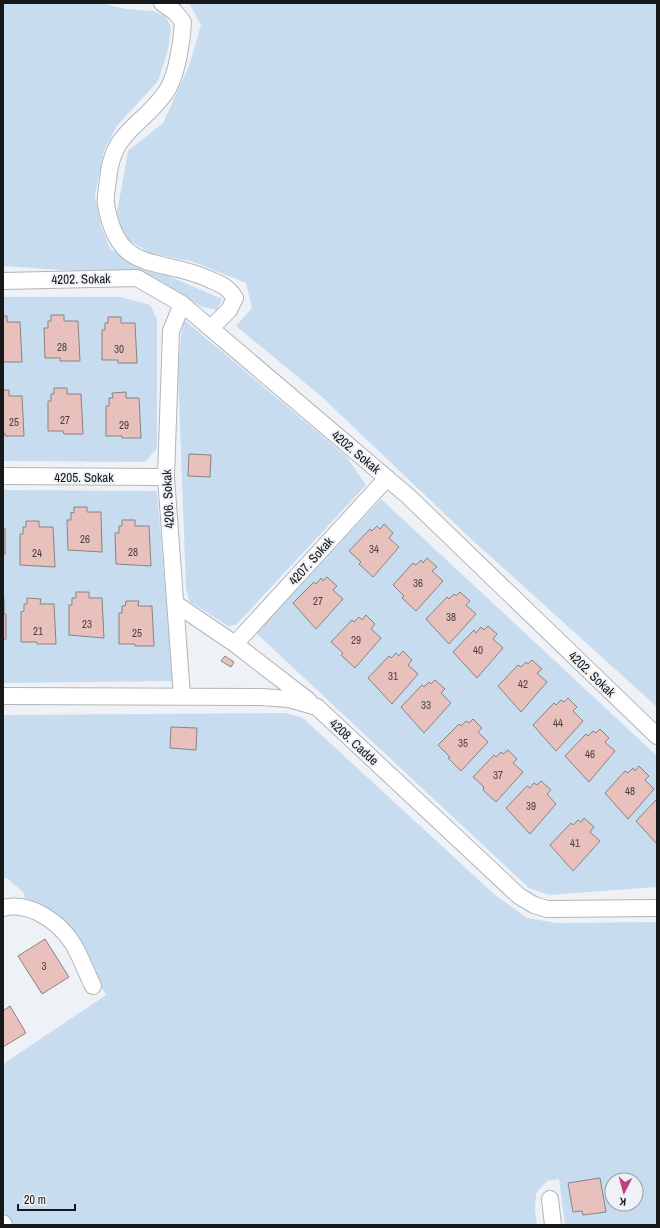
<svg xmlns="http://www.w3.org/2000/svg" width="660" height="1228" viewBox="0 0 660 1228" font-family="'Archivo Narrow',sans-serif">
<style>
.green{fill:#c8dcef;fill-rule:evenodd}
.building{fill:#e9c1bc;stroke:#878382}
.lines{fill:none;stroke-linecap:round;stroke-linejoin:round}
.street-casing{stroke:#b1b5b8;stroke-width:18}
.street{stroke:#fff;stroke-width:16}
.labels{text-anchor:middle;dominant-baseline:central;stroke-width:4;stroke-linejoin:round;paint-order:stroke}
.number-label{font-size:11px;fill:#4c4242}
.street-label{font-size:13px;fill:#171819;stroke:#eef1f5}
</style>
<rect width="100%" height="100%" fill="#eef1f5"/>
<path class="green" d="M3 3H101L126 9 153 11 165 16 171 27 168 50 158 81 116 127 104 151 95 195 101 226 110 249 122 256 222 299 217 310 203 307 161 284 93 272 3 266Z
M189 3H657V707L469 537 322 397 236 326 252 308 246 283 194 262 150 253 123 237 117 213 128 151 163 123 189 66 201 25Z
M3 297H120L150 305 157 319V448L145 462 3 461Z
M183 319 346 456 366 485 236 625 228 626 189 601 186 588 178 370Z
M3 490 157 491 173 681 3 683Z
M381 499 657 756V887L549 895 529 888 256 633Z
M285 713 303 718 495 895 527 918 557 923 657 922V1225H565L559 1179 547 1181 536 1193 535 1210 537 1225H12L3 1210V1064L106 995 70 929 25 901 24 893 7 878H3V715ZM612 1180H636V1204H612Z"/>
<path class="building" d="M51 315H64V321H78L80 361H60V358H45L44 328H48V321H51Z
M3 316H7V322H20L22 362H3Z
M108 317H121V323H135L137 363H118V360H102V330H105V323H108Z
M54 388H67V394H81L83 434H64L63 431H48V401H51V394H54Z
M3 390H9V396H22L24 436H5V433L3 434Z
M126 392V398H139L141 438H122V436H106V406H109V398H113L112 393Z
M189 454 211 455 210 477 188 476Z
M74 507H87V512H101L102 552 68 550 67 520H71V512L74 513Z
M3 514V529H5V554H3Z
M122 520H135V526H149L151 566 116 564 115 533H119V526H122Z
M26 521H39V527H53L55 567 20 565V534H23V527H26Z
M384 524 393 533 389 538 399 547 373 577 359 564 361 562 349 551 370 529 372 531 377 526 380 529Z
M427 558 437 567 432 571 443 581 416 611 402 598 404 596 393 585 413 563 416 565 421 560 423 563Z
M327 577 337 586 333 590 343 599 316 629 293 603 314 582 316 584 321 578 323 581Z
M76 592H89V598H102L104 638 69 635V605H72V598H76Z
M460 592 470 601 466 605 476 614 449 644 426 619 447 597 449 599 454 594 456 596Z
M27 598 41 599 40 604H54L56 644H37V642H21V612L24 611V604H27Z
M3 599H4V614H6V639H3Z
M126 601H139L138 606H152L154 646H135V644H119V613H122V606H125Z
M366 615 375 624 371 629 381 638 355 668 341 655 343 653 331 642 352 620 354 622 359 617 362 620Z
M488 626 497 634 493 639 503 648 477 678 453 652 474 630 476 633 481 627 484 630Z
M403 651 412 660 408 665 418 674 392 704 368 678 389 656 391 658 396 653 399 656Z
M225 656 234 662 231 667 221 661Z
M532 660 542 669 537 673 547 682 521 712 498 686 518 665 521 667 526 662 528 664Z
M435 680 445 689 441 693 451 703 424 733 401 707 422 685 424 687 429 682 431 684Z
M568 698 577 707 573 711 583 721 556 751 533 725 554 703 556 705 561 700 564 702Z
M473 719 482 728 478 732 488 742 461 771 448 758 450 757 438 745 459 724 461 726 466 721 469 723Z
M171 727 197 728 196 750 170 748Z
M600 729 609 738 605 742 615 751 589 782 565 756 586 734 588 736 593 731 596 733Z
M508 750 517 759 513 763 523 772 496 802 483 790 484 787 473 777 494 755 496 757 501 752 503 754Z
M639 766 649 776 645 780 654 789 628 819 605 793 625 771 628 773 633 768 635 771Z
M541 781 551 790 547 794 556 804 530 834 506 808 527 786 530 788 534 783 537 785Z
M657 799V844L636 821Z
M584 818 594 827 590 832 600 841 573 871 550 845 571 823 573 825 578 820 581 822Z
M45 939 69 977 42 994 18 956Z
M10 1006 26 1033 3 1047V1011Z
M600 1178 606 1212 583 1215 582 1211 573 1212 568 1183Z"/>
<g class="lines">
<g class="street-casing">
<path id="street" d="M162 3 175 12 183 22C182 41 177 76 166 92 141 128 112 130 108 180 107 188 105 197 106 204 118 276 158 256 209 279 222 285 227 286 235 298L229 310 211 328
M3 281 137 278 182 304 408 496 657 736
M182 304 171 331 166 477 182 696
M3 476 166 477
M176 604 235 644 309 701
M235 644 387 478
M3 696 261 697 289 699 317 707 519 896 534 905 547 909 657 908
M3 908C29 901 60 922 73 944 81 957 86 972 93 986
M550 1199 553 1225
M3 1223 4 1225"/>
</g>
<use href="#street" class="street"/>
</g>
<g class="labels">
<g class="number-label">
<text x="62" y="347">28</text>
<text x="119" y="349">30</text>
<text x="65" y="420">27</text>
<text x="14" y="422">25</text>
<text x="124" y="425">29</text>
<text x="85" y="539">26</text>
<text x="374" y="549">34</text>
<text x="133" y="552">28</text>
<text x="37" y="553">24</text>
<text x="418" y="583">36</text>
<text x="318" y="601">27</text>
<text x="451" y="617">38</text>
<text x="87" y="624">23</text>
<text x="38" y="631">21</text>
<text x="137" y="633">25</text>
<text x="356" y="640">29</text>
<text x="478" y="650">40</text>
<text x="393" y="676">31</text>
<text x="523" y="684">42</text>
<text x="426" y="705">33</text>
<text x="558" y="723">44</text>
<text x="463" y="743">35</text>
<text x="590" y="754">46</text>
<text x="498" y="775">37</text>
<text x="630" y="791">48</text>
<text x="531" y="806">39</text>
<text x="575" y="843">41</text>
<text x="44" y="966">3</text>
</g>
<g class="street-label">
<text transform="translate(81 279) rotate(-1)">4202. Sokak</text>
<text transform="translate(356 452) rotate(40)">4202. Sokak</text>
<text x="84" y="477">4205. Sokak</text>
<text transform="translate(168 499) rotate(-93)">4206. Sokak</text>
<text transform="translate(311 561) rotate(-48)">4207. Sokak</text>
<text transform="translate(592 674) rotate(44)">4202. Sokak</text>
<text transform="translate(354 742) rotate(43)">4208. Cadde</text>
</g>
</g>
<rect width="660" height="1228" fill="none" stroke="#171819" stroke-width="8"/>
<g transform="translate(624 1192) rotate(186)"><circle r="19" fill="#eef1f5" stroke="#989a9d"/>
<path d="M0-3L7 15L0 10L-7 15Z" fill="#c33e81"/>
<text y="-6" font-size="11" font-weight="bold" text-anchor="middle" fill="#171819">K</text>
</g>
<path d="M18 1204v6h57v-6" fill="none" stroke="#171819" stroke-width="2"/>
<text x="24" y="1204" font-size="12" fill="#171819" stroke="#eef1f5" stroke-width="3" paint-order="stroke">20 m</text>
</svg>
